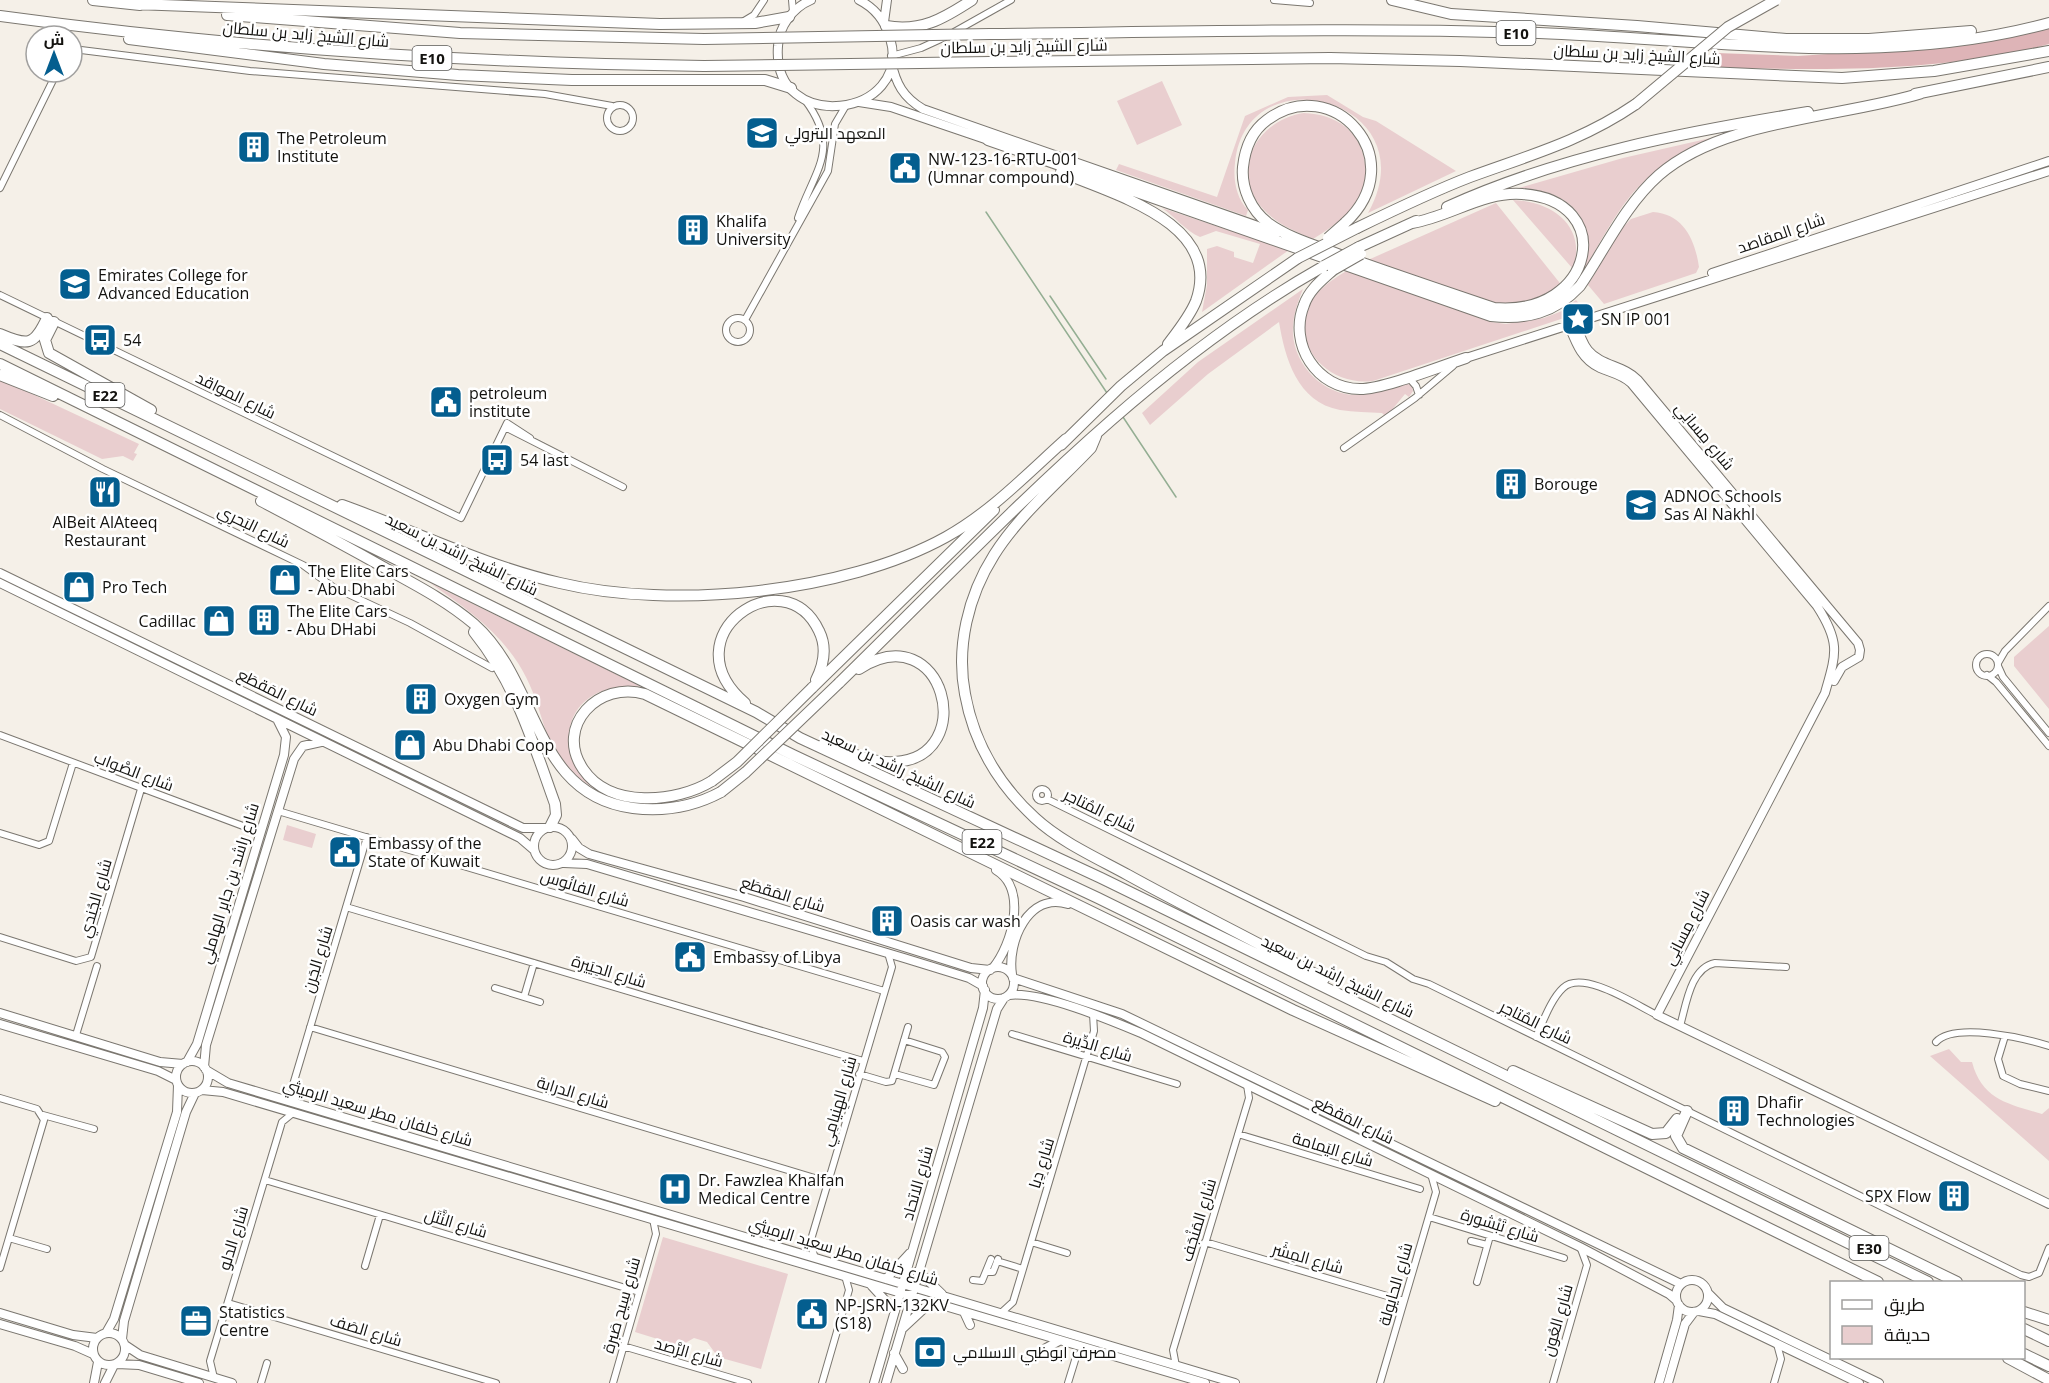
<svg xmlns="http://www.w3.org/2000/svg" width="2049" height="1383" viewBox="0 0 2049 1383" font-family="'Open Sans',Cairo,sans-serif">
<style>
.green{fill:#e9cecf}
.forest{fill:#deb4b7}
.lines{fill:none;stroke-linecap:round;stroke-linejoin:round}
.stream{stroke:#94ae93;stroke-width:1.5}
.street-casing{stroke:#7b7770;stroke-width:8}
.secondary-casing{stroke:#7b7770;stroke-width:10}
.highway-casing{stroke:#7b7770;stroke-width:12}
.street{stroke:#fff;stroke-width:6}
.secondary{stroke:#fff;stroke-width:8}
.highway{stroke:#fff;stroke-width:10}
.highway-bridge-casing{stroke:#7b7770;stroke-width:12;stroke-linecap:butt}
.highway-bridge{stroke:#fff;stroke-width:10}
.labels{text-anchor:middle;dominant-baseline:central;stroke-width:5;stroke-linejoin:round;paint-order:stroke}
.shield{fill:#fff;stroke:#5a5957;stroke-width:1.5}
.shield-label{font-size:15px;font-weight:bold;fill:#13120f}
.street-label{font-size:16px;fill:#13120f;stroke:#fff}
.poi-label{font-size:16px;fill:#13120f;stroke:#fff;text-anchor:start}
</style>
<rect width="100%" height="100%" fill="#f5f0e8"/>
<path class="green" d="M1162 81 1182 125 1137 145 1117 101Z
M1327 95 1363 117 1376 121 1456 171 1368 213C1431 100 1246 51 1235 163 1233 179 1236 198 1248 210L1246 216 1116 170 1119 164 1217 197 1245 116 1288 97Z
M1304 113C1336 114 1361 131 1365 164 1366 174 1366 186 1361 196 1350 215 1331 228 1313 239 1296 232 1277 224 1264 210 1228 172 1256 120 1304 113Z
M1715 137C1684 153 1650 170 1628 199 1610 222 1596 250 1581 275 1601 222 1572 190 1519 188L1623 158Z
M1513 200C1553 201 1587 227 1573 269Z
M1496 203 1563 287 1541 300 1495 304 1368 260Z
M1162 208 1289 250 1202 312 1207 285V249L1217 246 1234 252V257L1253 263 1260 244 1216 231 1200 237C1186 231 1175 217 1162 208Z
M1653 212C1683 214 1695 239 1699 267L1696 273 1604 304 1588 285 1622 228 1631 219Z
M1348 270 1491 322 1506 324 1544 318 1562 311 1576 300 1585 311 1373 381C1326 387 1284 340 1315 296 1324 285 1336 277 1348 270Z
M1303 289C1297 304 1292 318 1293 334 1295 367 1325 396 1358 395 1375 395 1397 380 1412 385L1413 391 1409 397 1405 394 1386 417 1382 413C1368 412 1354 412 1340 410 1297 402 1285 358 1279 322L1208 374 1150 425 1142 413 1198 362Z
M0 379 139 444 134 453 137 454 133 461 123 456 102 459 0 409Z
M430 583 642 687C572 679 544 741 596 790 534 750 551 715 518 663 496 629 463 606 430 583Z
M2049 626V709L2014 666V657Z
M287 825 316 834 312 848 283 840Z
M1949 1049 1961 1062H1972C1982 1100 2009 1104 2042 1114L2049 1108V1161L1930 1056Z
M663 1237 788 1274 761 1369 718 1357 707 1342 694 1338 680 1346 635 1332Z"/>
<path class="forest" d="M2049 26V44C1935 74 1816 70 1699 67L1716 53 1798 56 1948 46Z"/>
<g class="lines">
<path class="stream" d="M986 212 1107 393
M1050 296 1106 379
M1123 417 1176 497"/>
<g class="street-casing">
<path id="street" d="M792 0 793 12
M1274 0 1310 3
M744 21 754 15 764 0
M954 32 1011 0
M72 52 81 50 250 71 545 94 612 106
M891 56 921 48 945 37
M607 118a13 13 0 1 1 26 0a13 13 0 1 1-26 0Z
M0 188 57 72
M798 218C814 170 842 149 805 100
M0 295 461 518 507 423 530 438
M726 330a12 12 0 1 1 24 0a12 12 0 1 1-24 0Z
M745 320 828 171 835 124 845 107
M1409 378 1416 386 1419 395
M0 415 103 469 303 565 333 587 410 623 492 668
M505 427 623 487
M1344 448 1415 398 1453 366
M1976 665a11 11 0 1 1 22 0a11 11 0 1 1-22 0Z
M1998 663 2005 651 2049 606
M1998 666 2003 677 2049 733
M1987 675 1996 682 2049 746
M0 735 259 832
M1036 795a6 6 0 1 1 12 0a6 6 0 1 1-12 0Z
M1047 799 1366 956 1386 962 1413 979 1429 984 2021 1275 2029 1277 2039 1273 2049 1248
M278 811 884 991
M0 833 39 845 49 841 73 763
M346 907 863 1061
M0 937 76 961 91 957 141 789
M495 988 540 1002
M524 997 534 963
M1680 1026C1686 1006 1690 968 1715 963L1786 967
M310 1027 828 1182
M1012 1034 1177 1084
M76 1035 97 966
M2005 1036 1998 1059 2003 1076 2020 1084 2049 1091
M1536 1037C1543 1022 1551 999 1563 988 1583 969 1636 1005 1657 1015
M1936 1042C1954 1022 2024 1038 2049 1046
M859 1074 886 1082 892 1081 908 1027
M895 1074 934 1085 945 1057 942 1052 904 1040
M0 1098 37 1109 44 1120 0 1268
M296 1103 292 1088 367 837
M43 1115 94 1129
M1238 1134 1420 1189
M265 1180 639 1292
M1429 1217 1564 1258
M9 1238 47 1249
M1471 1241 1487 1245
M1031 1242 1067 1253
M1205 1242 1404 1301
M815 1258 810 1243 892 967 888 953
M997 1261 1023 1269
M365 1266 380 1215
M986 1272H993L998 1259
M973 1280 982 1281 991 1259
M1477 1282 1490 1236
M228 1303 496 1383
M1001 1313 1013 1302 1023 1269 1094 1031 1093 1014
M623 1346 748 1383
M1176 1366 1173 1350 1249 1098 1247 1085
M214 1378 210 1361 282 1122 293 1113
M261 1383 267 1363
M613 1383 656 1234 653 1219
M822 1383 849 1290 845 1276
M1068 1383 1076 1357 1086 1348
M1380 1383 1436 1192 1431 1174
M1553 1383 1587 1265 1581 1249
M1774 1383 1781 1359 1777 1344"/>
</g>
<g class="secondary-casing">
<path id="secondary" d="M811 0C792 8 779 27 778 46 771 136 914 118 890 38 885 21 875 8 859 0
M884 22 887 0
M891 61C896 84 903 97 923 109L1278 233
M859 102 891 107 988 140
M1712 273 2049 161
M1575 319C1578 329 1581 341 1588 350 1601 366 1624 365 1638 380L1858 643 1860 650 1859 657 1842 667 1834 681
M1567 321C1575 340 1580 359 1600 368 1611 373 1621 374 1631 383L1817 606C1841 643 1836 654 1825 693L1657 1015 2049 1204
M1466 358 2049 171
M0 573 523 828H545
M0 583 520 838 534 850
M534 846a19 19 0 1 1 38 0a19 19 0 1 1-38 0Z
M572 839 579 848 589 854 744 897 971 968 990 970
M564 863 587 864 904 958 969 978 983 986
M982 983a16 16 0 1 1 32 0a16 16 0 1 1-32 0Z
M993 968C1012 945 1028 889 996 870
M1012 974C1007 942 1028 892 1068 904
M1013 978 1122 1014 1681 1284
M1009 995C1041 991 1110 1020 1141 1033L1580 1247 1669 1294 1676 1300
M0 1013 160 1062 183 1064
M0 1024 158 1071 176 1080
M176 1077a16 16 0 1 1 32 0a16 16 0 1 1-32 0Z
M187 1062 197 1044 284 755 286 737 278 721
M204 1067 206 1045 294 759 303 746 321 742
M206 1070 228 1083 1235 1383
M202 1090 223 1092 1205 1383
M918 1271 942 1294
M886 1279 910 1253
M1676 1296a16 16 0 1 1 32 0a16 16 0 1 1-32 0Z
M871 1285 895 1311
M1708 1293 1723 1308 1879 1383
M1699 1311 1715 1314 1859 1383
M964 1312 970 1325
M0 1313 73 1335 97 1338
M0 1324 75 1346 93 1354
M902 1329 931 1302
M93 1349a16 16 0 1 1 32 0a16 16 0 1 1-32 0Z
M106 1333 114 1319 177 1112 178 1085
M122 1339 124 1321 186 1112 195 1093
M125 1345 140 1355 232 1383
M1046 1348 1059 1341
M894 1353 903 1369
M117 1364 139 1365 199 1383
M94 1383 98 1362
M105 1383 114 1365
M874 1383 983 1008 985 990
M886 1383 997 1009 1004 998
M1659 1383 1677 1320 1679 1305
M1668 1383 1685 1324 1694 1312"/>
</g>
<g class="highway-casing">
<path id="highway" d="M93 0 140 5
M1392 0 1451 14 1637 26 1786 39H1869L1971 31
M135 4 660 24 755 23 789 17
M227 15 460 33 704 39
M0 16C234 48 468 63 704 66
M886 26C921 32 943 19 972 0
M990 34C1173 32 1356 27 1539 33 1708 39 1883 69 2049 23
M129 39 324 64 458 75 572 80H765L791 88
M990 62 1330 58 1460 61 1842 78 1934 71 2049 51
M1915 94 2049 67
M988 140 1491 316C1526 320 1555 313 1580 286 1605 249 1625 205 1659 175 1723 119 1841 118 1922 93
M1061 172C1112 194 1224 223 1196 301 1190 316 1178 331 1168 344
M1447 207C1562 155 1684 132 1808 112
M1345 223C1414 159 1332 71 1267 120 1252 131 1245 148 1243 167 1241 188 1251 210 1268 223 1290 239 1318 246 1343 256 1393 274 1444 291 1494 308 1595 317 1618 200 1522 194 1484 191 1449 217 1412 223
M1357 228C1394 210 1431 192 1470 177 1530 155 1582 141 1636 104
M1359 247 1416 221
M1333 270C1322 280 1309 290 1304 305 1288 344 1317 389 1360 389 1384 389 1441 366 1466 358
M54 322 45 340 49 353 151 410
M0 334C28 346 34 346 47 318
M0 344 756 712 800 738 1101 878 1928 1282
M0 364 793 755 1098 898 1878 1282
M0 375 53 396
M1096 436 1091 448C1059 482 1019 515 994 555 968 596 956 647 965 694 974 744 998 784 1035 818 1061 842 1097 858 1128 875 1193 911 1260 943 1324 979
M1061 445 1121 386 1163 351 1298 258
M261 501C303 523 344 545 385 568 416 585 447 601 474 624 540 682 532 795 633 808 665 812 693 807 721 792
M342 505C415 531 485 566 560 583 672 610 845 593 946 537 991 512 1028 473 1066 439
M474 632C516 684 533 743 555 804L556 815 550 827
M839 683C991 535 1138 371 1324 266
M812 688 994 510
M745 703C667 636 784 556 819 631 827 647 824 664 816 680
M824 743C846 750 871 764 895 762 980 757 944 614 859 669
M712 781C676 803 610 809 583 769 554 726 599 680 645 694L1293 1010 1495 1101
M1513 1071 1652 1134 1666 1133 1677 1119
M1687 1111 1676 1136 1683 1148 1957 1282
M2024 1312 2049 1320
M2024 1329 2049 1341
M2024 1354 2049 1366
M2008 1358 2049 1380"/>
</g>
<use href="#street" class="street"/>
<use href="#secondary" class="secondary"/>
<use href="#highway" class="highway"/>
<g class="highway-bridge-casing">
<path id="highway-bridge" d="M704 39 990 34
M704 66 990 62
M1636 104 1728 27 1776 0
M1328 238 1345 223
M1298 258 1357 228
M1324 266 1359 247
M1333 270 1361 254
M712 781 737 762 812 688
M721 792 746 772 839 683"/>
</g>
<use href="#highway-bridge" class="highway-bridge"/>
</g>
<defs>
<g id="school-square" transform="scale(1.725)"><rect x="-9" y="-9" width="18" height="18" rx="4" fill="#045e8f" stroke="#fff"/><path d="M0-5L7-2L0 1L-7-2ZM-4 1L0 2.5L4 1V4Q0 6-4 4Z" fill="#fff"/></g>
<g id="building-square" transform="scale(1.725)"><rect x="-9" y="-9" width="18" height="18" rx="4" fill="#045e8f" stroke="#fff"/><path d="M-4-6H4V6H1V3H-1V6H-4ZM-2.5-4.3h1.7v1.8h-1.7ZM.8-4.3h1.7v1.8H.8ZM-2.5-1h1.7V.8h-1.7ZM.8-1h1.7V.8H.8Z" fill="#fff"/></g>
<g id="civic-square" transform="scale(1.725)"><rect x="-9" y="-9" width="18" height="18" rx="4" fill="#045e8f" stroke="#fff"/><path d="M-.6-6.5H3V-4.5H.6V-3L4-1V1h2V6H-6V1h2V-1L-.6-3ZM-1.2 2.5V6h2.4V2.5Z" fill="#fff"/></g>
<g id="sight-square" transform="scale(1.725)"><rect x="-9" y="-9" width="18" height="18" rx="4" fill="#045e8f" stroke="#fff"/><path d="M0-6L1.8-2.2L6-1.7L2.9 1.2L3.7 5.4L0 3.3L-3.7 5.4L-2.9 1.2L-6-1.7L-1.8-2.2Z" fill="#fff"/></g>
<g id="bus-square" transform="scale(1.725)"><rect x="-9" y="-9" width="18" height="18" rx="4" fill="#045e8f" stroke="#fff"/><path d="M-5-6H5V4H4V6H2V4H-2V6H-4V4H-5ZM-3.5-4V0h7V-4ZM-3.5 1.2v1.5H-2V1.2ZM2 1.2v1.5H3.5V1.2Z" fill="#fff"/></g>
<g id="restaurant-square" transform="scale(1.725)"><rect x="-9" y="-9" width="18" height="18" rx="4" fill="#045e8f" stroke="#fff"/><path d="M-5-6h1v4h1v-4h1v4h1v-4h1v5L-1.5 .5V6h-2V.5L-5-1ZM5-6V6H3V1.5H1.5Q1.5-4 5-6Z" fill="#fff"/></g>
<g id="shop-square" transform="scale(1.725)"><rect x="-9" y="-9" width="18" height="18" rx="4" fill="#045e8f" stroke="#fff"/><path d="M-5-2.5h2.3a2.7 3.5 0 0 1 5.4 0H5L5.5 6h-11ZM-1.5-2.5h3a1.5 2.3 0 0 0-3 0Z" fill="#fff"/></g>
<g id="hospital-square" transform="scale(1.725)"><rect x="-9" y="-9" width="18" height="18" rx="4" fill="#045e8f" stroke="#fff"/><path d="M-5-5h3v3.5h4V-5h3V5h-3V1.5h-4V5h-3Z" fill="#fff"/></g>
<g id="office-square" transform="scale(1.725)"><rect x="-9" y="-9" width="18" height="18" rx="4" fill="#045e8f" stroke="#fff"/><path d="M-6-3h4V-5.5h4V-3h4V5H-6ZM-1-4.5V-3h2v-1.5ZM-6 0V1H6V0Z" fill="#fff"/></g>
<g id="bank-square" transform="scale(1.725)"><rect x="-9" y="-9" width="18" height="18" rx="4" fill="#045e8f" stroke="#fff"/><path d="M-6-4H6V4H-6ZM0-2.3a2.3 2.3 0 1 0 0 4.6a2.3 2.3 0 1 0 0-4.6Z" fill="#fff"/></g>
</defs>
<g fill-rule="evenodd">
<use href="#school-square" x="762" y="133"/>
<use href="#building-square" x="254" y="147"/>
<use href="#civic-square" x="905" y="168"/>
<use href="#building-square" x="693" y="230"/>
<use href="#school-square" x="75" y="284"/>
<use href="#sight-square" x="1578" y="319"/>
<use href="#bus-square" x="100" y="340"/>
<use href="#civic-square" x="446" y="402"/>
<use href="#bus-square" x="497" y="460"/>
<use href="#building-square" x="1511" y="484"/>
<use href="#restaurant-square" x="105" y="492"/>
<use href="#school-square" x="1641" y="505"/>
<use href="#shop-square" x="285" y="580"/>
<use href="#shop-square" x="79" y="587"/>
<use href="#building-square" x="264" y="620"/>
<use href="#shop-square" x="219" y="621"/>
<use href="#building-square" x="421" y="699"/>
<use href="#shop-square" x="410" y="745"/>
<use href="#civic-square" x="345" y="852"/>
<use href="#building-square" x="887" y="921"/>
<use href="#civic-square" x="690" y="957"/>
<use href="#building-square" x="1734" y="1111"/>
<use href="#hospital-square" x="675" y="1189"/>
<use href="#building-square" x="1954" y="1196"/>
<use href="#civic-square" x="812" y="1314"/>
<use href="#office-square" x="196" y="1321"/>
<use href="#bank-square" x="930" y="1352"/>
</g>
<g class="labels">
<g class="shield">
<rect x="1496.5" y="21" width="39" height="24" rx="4.5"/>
<rect x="412.5" y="46" width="39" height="24" rx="4.5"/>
<rect x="85.5" y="383" width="39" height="24" rx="4.5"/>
<rect x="962.5" y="830" width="39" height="24" rx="4.5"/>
<rect x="1849.5" y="1236" width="39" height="24" rx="4.5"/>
</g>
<g class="shield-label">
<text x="1516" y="33">E10</text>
<text x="432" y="58">E10</text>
<text x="105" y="395">E22</text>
<text x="982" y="842">E22</text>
<text x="1869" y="1248">E30</text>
</g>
<g class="street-label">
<text transform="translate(306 34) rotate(5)">شارع الشيخ زايد بن سلطان</text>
<text transform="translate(1024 46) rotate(-1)">شارع الشيخ زايد بن سلطان</text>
<text transform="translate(1637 54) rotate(3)">شارع الشيخ زايد بن سلطان</text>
<text transform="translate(1781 233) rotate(-19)">شارع المقاصد</text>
<text transform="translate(236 395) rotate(26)">شارع المواقد</text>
<text transform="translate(1705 436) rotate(50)">شارع مِسانِي</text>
<text transform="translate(254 526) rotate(26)">شارع البَحرِي</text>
<text transform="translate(462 554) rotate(26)">شارع الشيخ راشد بن سعيد</text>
<text transform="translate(278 692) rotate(26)">شارع المَقطَع</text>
<text transform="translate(899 768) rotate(25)">شارع الشيخ راشد بن سعيد</text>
<text transform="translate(134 771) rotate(21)">شارع الصَّواب</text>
<text transform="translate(1100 810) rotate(26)">شارع المُتاجر</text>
<text transform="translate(229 883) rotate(-73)">شارع راشد بن جابر الهاملي</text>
<text transform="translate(585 888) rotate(17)">شارع الفانُوس</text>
<text transform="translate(783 894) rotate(17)">شارع المَقطَع</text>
<text transform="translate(95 898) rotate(-74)">شارع الجُندي</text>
<text transform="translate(1686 927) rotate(-63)">شارع مِسانِي</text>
<text transform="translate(317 959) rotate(-73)">شارع الجَرن</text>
<text transform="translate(609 971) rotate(17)">شارع الحِيَيرة</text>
<text transform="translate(1338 976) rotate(26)">شارع الشيخ راشد بن سعيد</text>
<text transform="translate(1536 1022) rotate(26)">شارع المُتاجر</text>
<text transform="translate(1098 1046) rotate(17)">شارع الدِّيرة</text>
<text transform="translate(573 1092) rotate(17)">شارع الدرابة</text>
<text transform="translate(838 1101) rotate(-74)">شارع الهِنيامِي</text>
<text transform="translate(378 1112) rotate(17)">شارع خلفان مطر سعيد الرميثي</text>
<text transform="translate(1354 1120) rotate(26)">شارع المَقطَع</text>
<text transform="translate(1333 1149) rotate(17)">شارع اليَمامة</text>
<text transform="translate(1041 1163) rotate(-73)">شارع دِبا</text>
<text transform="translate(917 1183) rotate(-74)">شارع الاتحاد</text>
<text transform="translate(1198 1220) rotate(-73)">شارع المَنْجَف</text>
<text transform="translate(456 1223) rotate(17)">شارع النَّتَل</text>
<text transform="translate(1500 1225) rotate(17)">شارع تَبْشورة</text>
<text transform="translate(233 1238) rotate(-73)">شارع الدلو</text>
<text transform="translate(844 1251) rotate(17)">شارع خلفان مطر سعيد الرميثي</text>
<text transform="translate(1308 1258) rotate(16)">شارع المِشَر</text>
<text transform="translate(1395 1284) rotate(-74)">شارع الحايولة</text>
<text transform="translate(621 1305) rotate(-74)">شارع سِيح صَبرة</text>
<text transform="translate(1557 1320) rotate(-74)">شارع العُون</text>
<text transform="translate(366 1330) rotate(17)">شارع الصَف</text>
<text transform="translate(689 1352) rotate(16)">شارع الرَّصد</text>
</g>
<g class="poi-label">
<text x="785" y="133">المعهد البترولي</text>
<text x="277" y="138">The Petroleum<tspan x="277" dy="18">Institute</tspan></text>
<text x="928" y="159">NW-123-16-RTU-001<tspan x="928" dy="18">(Umnar compound)</tspan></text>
<text x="716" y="221">Khalifa<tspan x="716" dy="18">University</tspan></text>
<text x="98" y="275">Emirates College for<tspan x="98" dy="18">Advanced Education</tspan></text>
<text x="1601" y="319">SN IP 001</text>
<text x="123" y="340">54</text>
<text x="469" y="393">petroleum<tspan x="469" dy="18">institute</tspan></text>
<text x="520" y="460">54 last</text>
<text x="1534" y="484">Borouge</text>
<text x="1664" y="496">ADNOC Schools<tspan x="1664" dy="18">Sas Al Nakhl</tspan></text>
<text x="105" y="522" text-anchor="middle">AlBeit AlAteeq<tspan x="105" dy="18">Restaurant</tspan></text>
<text x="308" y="571">The Elite Cars<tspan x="308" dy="18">- Abu Dhabi</tspan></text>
<text x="102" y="587">Pro Tech</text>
<text x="287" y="611">The Elite Cars<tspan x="287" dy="18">- Abu DHabi</tspan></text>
<text x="196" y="621" text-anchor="end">Cadillac</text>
<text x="444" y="699">Oxygen Gym</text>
<text x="433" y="745">Abu Dhabi Coop</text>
<text x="368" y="843">Embassy of the<tspan x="368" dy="18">State of Kuwait</tspan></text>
<text x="910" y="921">Oasis car wash</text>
<text x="713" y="957">Embassy of Libya</text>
<text x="1757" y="1102">Dhafir<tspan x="1757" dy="18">Technologies</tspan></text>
<text x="698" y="1180">Dr. Fawzlea Khalfan<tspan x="698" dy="18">Medical Centre</tspan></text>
<text x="1931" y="1196" text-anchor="end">SPX Flow</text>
<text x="835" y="1305">NP-JSRN-132KV<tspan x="835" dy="18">(S18)</tspan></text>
<text x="219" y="1312">Statistics<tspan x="219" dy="18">Centre</tspan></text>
<text x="953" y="1352">مصرف ابوظبي الاسلامي</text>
</g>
</g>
<rect x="1830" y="1281" width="195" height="78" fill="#ffffff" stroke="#a1a09f" stroke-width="1.5"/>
<rect x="1842" y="1300" width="30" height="9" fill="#ffffff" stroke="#a1a09f" stroke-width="1.5"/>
<text x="1884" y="1311" font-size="18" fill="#13120f">طريق</text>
<rect x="1842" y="1326" width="30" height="18" fill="#e9cecf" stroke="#a1a09f" stroke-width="1.5"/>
<text x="1884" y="1341" font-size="18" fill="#13120f">حديقة</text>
<g transform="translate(54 54)"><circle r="28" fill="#ffffff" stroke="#a1a09f" stroke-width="1.5"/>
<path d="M0-4.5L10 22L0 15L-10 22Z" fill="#045e8f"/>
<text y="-9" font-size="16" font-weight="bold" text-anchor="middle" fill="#13120f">ش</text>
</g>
</svg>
